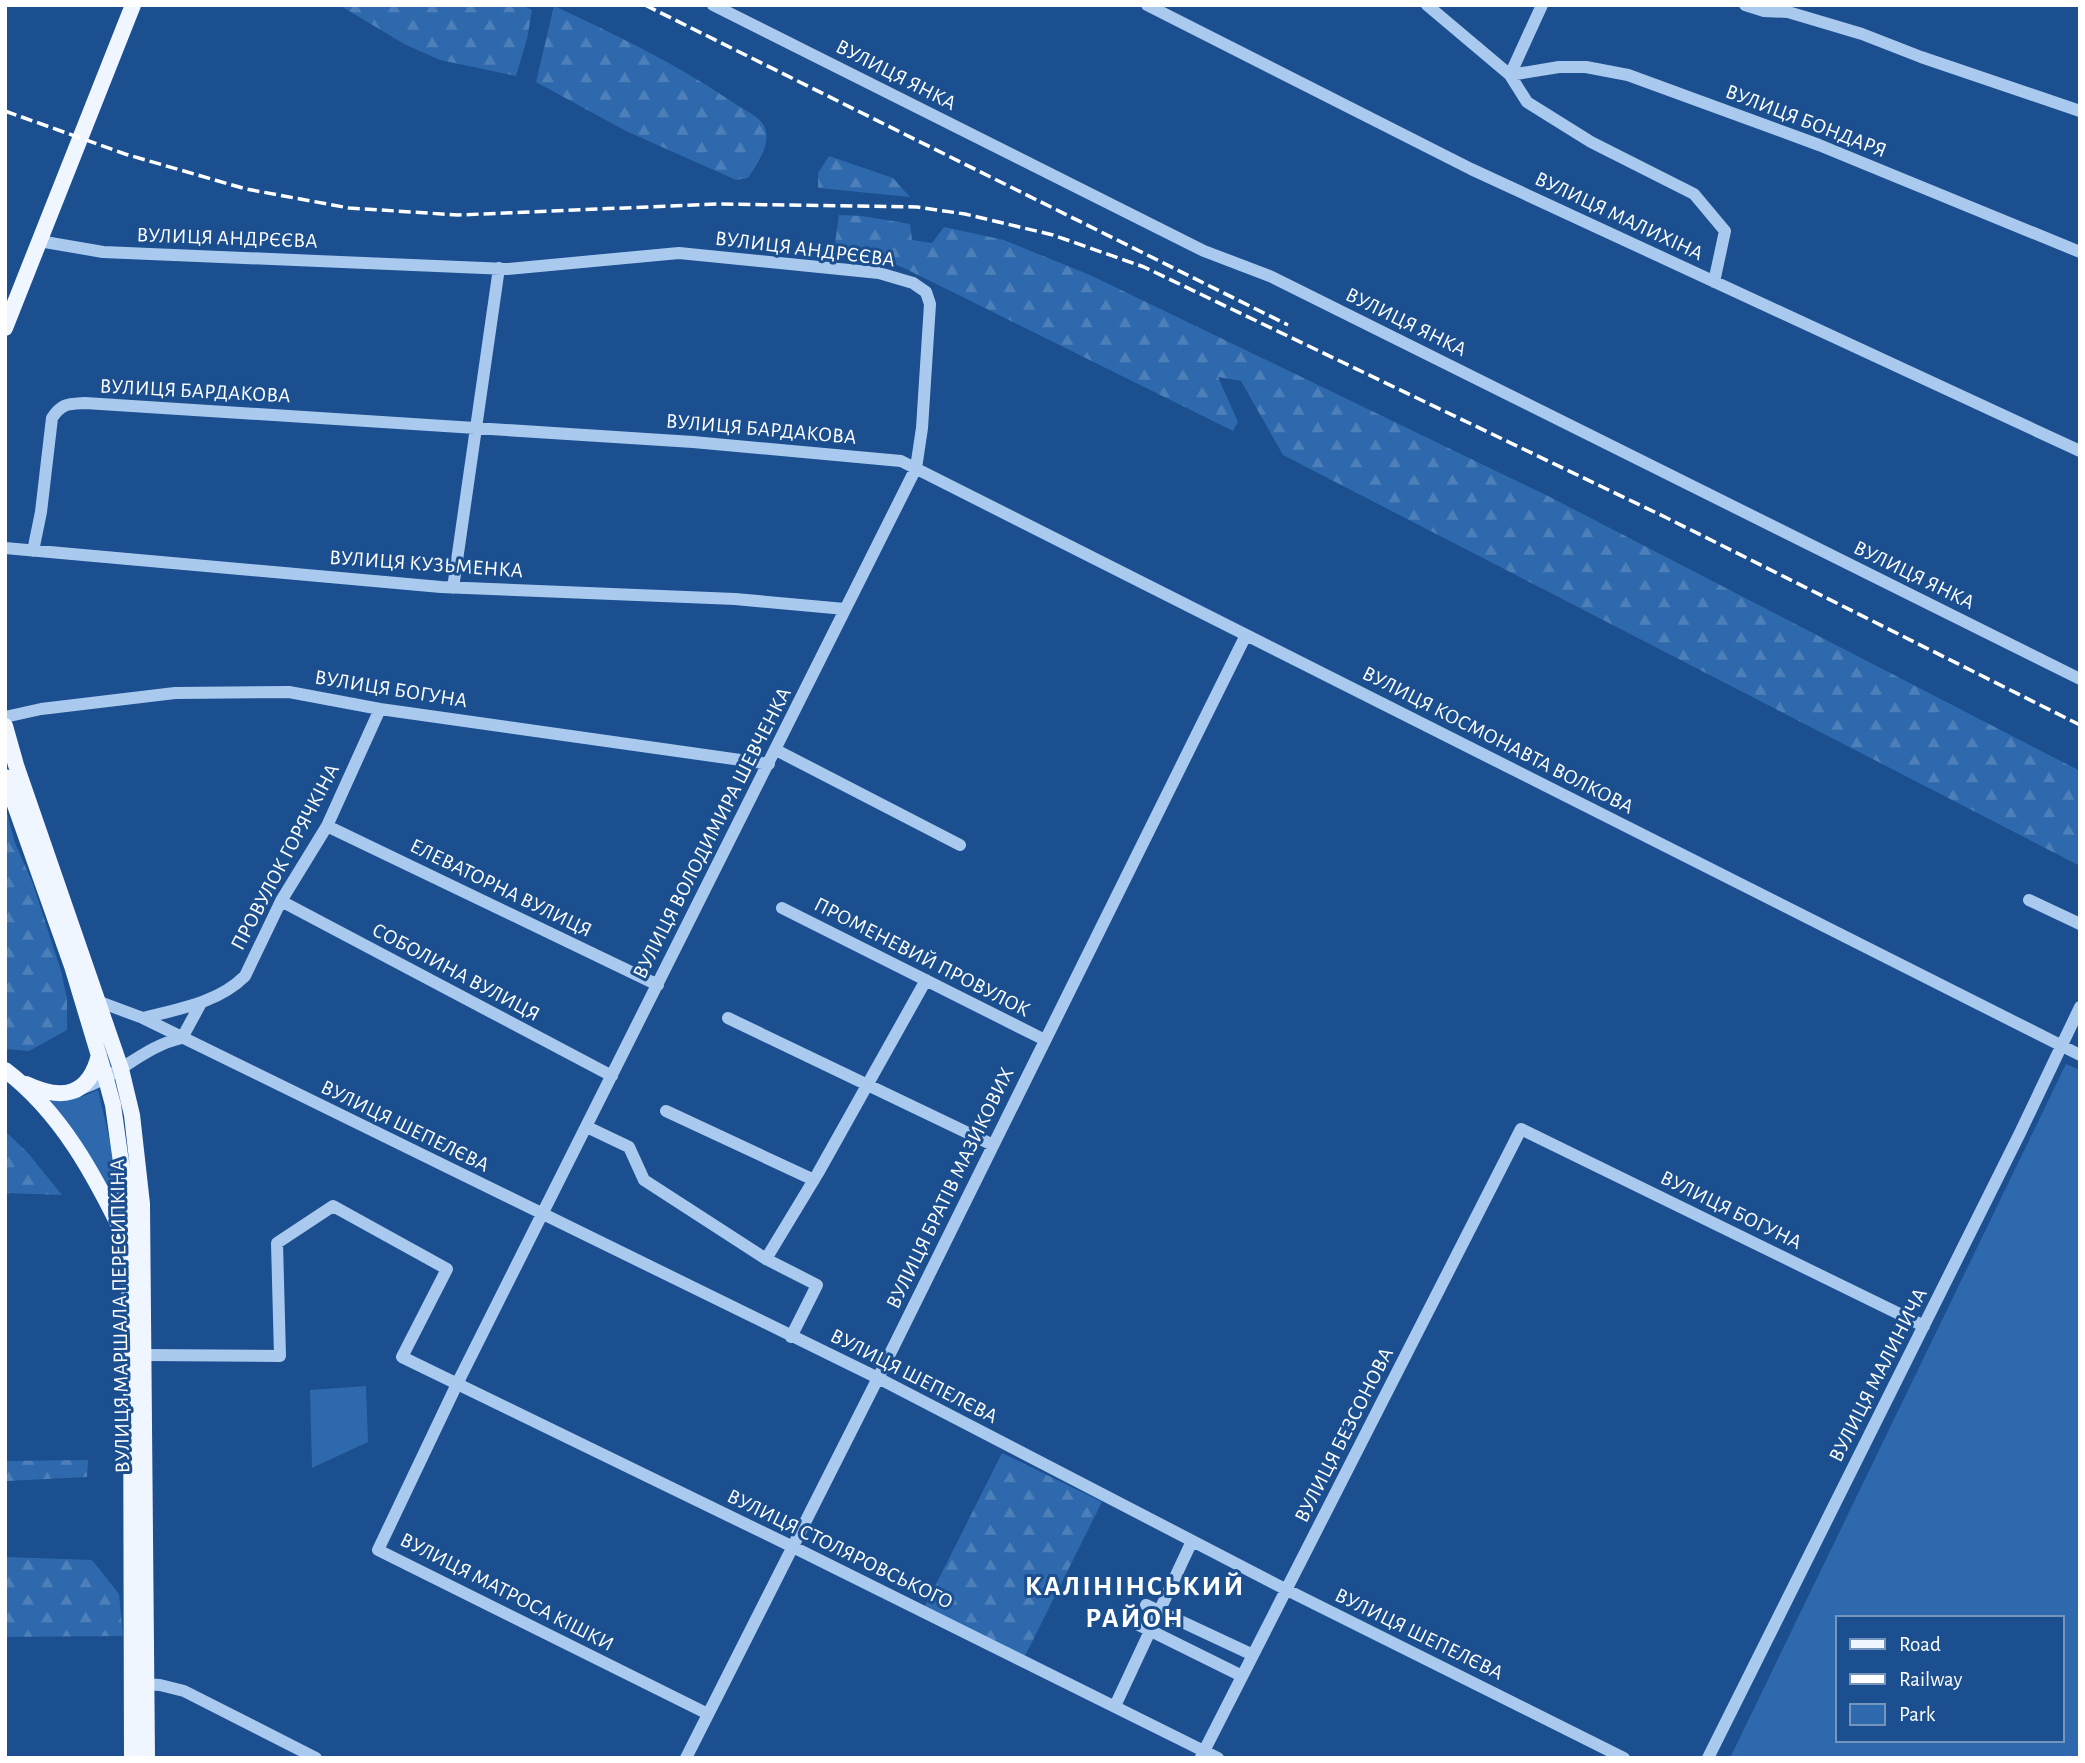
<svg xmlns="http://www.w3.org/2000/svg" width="2085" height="1763" viewBox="0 0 2085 1763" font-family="'Alegreya Sans',sans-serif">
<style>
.green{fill:#2e69ad;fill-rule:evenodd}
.forest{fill:url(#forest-firs)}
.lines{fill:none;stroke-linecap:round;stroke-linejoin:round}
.minor{stroke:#a9c9ee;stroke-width:12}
.major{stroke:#f0f6ff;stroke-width:16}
.rail{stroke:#fff;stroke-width:3.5;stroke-dasharray:12 5;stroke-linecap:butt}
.labels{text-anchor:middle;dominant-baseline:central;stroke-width:6;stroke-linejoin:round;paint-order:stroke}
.street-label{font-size:21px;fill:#fff;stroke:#1b4f8f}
.district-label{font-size:28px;font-weight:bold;letter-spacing:2px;fill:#fff;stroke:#1b4f8f}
</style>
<defs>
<pattern id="forest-firs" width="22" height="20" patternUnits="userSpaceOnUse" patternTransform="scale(1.75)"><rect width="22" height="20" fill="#2e69ad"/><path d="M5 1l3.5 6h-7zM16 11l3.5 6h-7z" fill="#4d80b9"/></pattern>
</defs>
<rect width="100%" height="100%" fill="#1b4f8f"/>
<path class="green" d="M2066 1064 2080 1070V1758H1730ZM1838 1618H2062V1740H1838Z
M98 1090 112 1150 119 1209 48 1101 81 1097Z
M366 1386 368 1442 312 1468 310 1390Z"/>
<path class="forest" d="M339 5H522L532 10 527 39 516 76 440 60 406 45Z
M554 6C619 36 678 65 737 105 745 110 759 117 763 124 774 141 757 164 748 178L736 180 626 131 536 82Z
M829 156 893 178 910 197 818 188V173Z
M839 215 862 216 910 224 912 240 932 243 944 227 1004 240 1090 275 1548 496 2080 771V866L1283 455 1241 381 1218 377 1238 422 1233 431 902 267 878 259 833 258Z
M5 806 15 843 33 884 61 971 67 998V1030L29 1051 5 1049Z
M5 1131 28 1153 62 1195 5 1193Z
M1002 1453 1102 1502 1025 1656 925 1606Z
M88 1460 87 1477 7 1481 5 1531V1461Z
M5 1557 92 1560 119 1594 123 1636 5 1637Z"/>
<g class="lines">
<path class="minor" d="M713 5 1204 251 1272 277 2080 679
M1147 5 1471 169 2080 451
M1427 5 1510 75 1559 67H1586L1628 75 1819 145 2080 252
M1542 5 1510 75 1527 102 1591 142 1694 194 1725 231 1714 282
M1745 5 1764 11 1788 12 1862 34 1921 57 2080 111
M39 241 103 252 507 269 679 253 879 273 913 283 926 292 930 304 922 428 916 468 457 1384 378 1550 708 1714
M5 548 441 587 735 599 845 609
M33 551 41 512 52 418C62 403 68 404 85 403L693 442 901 461 2080 1055
M453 588 499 268
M5 717 41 709 175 693 289 692 380 709 769 764
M776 750 960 845
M327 826 658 985
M2029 900 2080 924
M281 901 612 1076
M782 908 1045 1040
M100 1002 143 1018 878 1378 1287 1590 1624 1758
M143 1018C178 1009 218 1003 245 976L281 901 327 826 380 709
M728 1018 993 1145
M182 1038 201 1003
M80 1089C118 1077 144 1046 182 1038
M666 1111 814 1180
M587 1127 629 1147 644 1180 766 1259 817 1285 791 1337
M766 1259 818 1173 926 980
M144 1355 280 1356 277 1243 333 1206 447 1269 402 1357 793 1547 1218 1758
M1146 1605 1253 1655
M1137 1624 1242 1676
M139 1684 160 1685 184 1691 316 1758
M1115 1706 1192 1541
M1201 1757 1521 1129 1924 1326
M686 1758 878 1378 1246 635
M1708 1758 2020 1133 2080 1007"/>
<path class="major" d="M5 328 133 5
M5 726 16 765 121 1069 132 1115 142 1204 147 1758
M5 777 72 966 106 1079 113 1105 127 1205 131 1345 132 1758
M5 1070C61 1112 95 1176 125 1238
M26 1084C62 1101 89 1096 99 1055"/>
<path class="rail" d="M645 5 1288 325
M5 111 125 154 246 189 349 208 458 215 717 204 917 207 965 214 1053 235 1144 267 1667 518 2080 725"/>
</g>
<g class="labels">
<g class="street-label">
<text transform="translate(896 75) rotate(27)">ВУЛИЦЯ ЯНКА</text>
<text transform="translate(1806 121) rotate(21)">ВУЛИЦЯ БОНДАРЯ</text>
<text transform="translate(1619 216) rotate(25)">ВУЛИЦЯ МАЛИХІНА</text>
<text transform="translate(227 238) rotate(2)">ВУЛИЦЯ АНДРЄЄВА</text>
<text transform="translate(805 249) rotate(7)">ВУЛИЦЯ АНДРЄЄВА</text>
<text transform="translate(1406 322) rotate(26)">ВУЛИЦЯ ЯНКА</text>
<text transform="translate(195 391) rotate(3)">ВУЛИЦЯ БАРДАКОВА</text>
<text transform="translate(761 429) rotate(5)">ВУЛИЦЯ БАРДАКОВА</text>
<text transform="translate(426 564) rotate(4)">ВУЛИЦЯ КУЗЬМЕНКА</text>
<text transform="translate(1914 575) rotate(26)">ВУЛИЦЯ ЯНКА</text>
<text transform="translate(391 689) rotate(9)">ВУЛИЦЯ БОГУНА</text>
<text transform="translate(1498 740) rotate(27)">ВУЛИЦЯ КОСМОНАВТА ВОЛКОВА</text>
<text transform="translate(712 833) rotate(-63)">ВУЛИЦЯ ВОЛОДИМИРА ШЕВЧЕНКА</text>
<text transform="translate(285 857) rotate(-62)">ПРОВУЛОК ГОРЯЧКІНА</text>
<text transform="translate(501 888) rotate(26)">ЕЛЕВАТОРНА ВУЛИЦЯ</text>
<text transform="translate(922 957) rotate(27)">ПРОМЕНЕВИЙ ПРОВУЛОК</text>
<text transform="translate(456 972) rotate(28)">СОБОЛИНА ВУЛИЦЯ</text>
<text transform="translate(405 1126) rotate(26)">ВУЛИЦЯ ШЕПЕЛЄВА</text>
<text transform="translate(950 1188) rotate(-64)">ВУЛИЦЯ БРАТІВ МАЗИКОВИХ</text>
<text transform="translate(1731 1210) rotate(26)">ВУЛИЦЯ БОГУНА</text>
<text transform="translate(120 1316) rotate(-91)">ВУЛИЦЯ МАРШАЛА ПЕРЕСИПКІНА</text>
<text transform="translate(1878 1375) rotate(-63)">ВУЛИЦЯ МАЛИНИЧА</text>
<text transform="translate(914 1376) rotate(27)">ВУЛИЦЯ ШЕПЕЛЄВА</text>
<text transform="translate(1344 1435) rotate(-63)">ВУЛИЦЯ БЕЗСОНОВА</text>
<text transform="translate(840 1549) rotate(26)">ВУЛИЦЯ СТОЛЯРОВСЬКОГО</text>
<text transform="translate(507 1592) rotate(27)">ВУЛИЦЯ МАТРОСА КІШКИ</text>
<text transform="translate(1419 1634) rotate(26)">ВУЛИЦЯ ШЕПЕЛЄВА</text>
</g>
<g class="district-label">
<text x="1135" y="1587">КАЛІНІНСЬКИЙ<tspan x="1135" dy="32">РАЙОН</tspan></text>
</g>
</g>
<rect width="2085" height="1763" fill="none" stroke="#ffffff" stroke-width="14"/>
<rect x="1836" y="1616" width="228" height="126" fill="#1b4f8f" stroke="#7695bc" stroke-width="2"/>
<rect x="1850" y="1639" width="35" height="10" fill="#f0f6ff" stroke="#7695bc" stroke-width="2"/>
<text x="1899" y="1651" font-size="21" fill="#ffffff">Road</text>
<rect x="1850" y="1674" width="35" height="10" fill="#ffffff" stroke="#7695bc" stroke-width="2"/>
<text x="1899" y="1686" font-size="21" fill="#ffffff">Railway</text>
<rect x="1850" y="1704" width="35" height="21" fill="#2e69ad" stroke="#7695bc" stroke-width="2"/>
<text x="1899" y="1721" font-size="21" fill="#ffffff">Park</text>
</svg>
